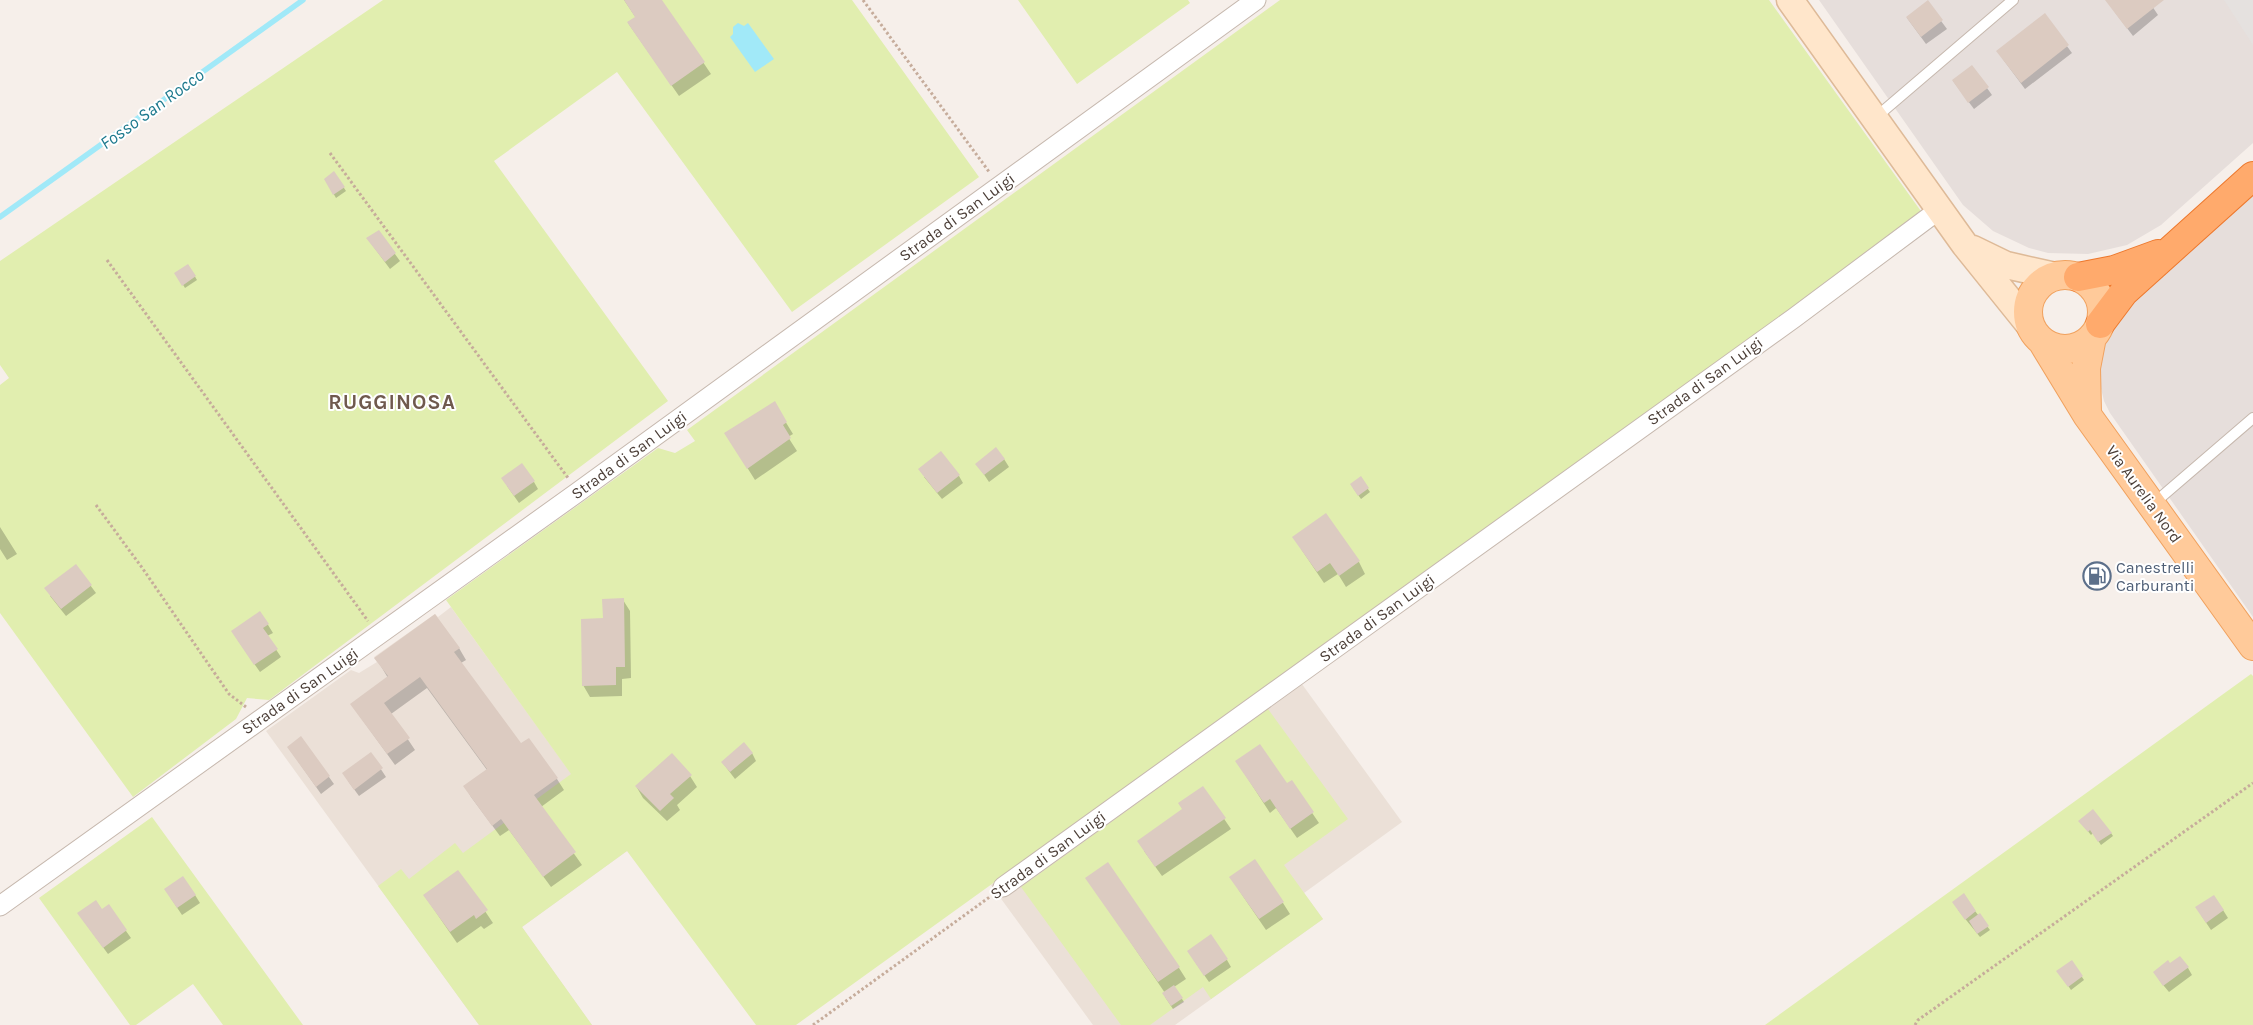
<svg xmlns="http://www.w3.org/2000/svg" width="2253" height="1025" viewBox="0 0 2253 1025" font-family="Karla,sans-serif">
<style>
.residential{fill:#ebe0d7}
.industrial{fill:#e6dedb}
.green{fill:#e1eeaf}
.parking{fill:#e5e1df}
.water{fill:#a1e9f8}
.shadow{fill:#0003}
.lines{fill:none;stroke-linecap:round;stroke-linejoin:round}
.stream{stroke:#a1e9f8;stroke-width:5.5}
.building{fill:#dccbc1}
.lane-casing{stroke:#c6b8ae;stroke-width:12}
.street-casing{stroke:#c6b8ae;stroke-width:21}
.secondary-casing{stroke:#deba98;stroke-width:29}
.primary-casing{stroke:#f0a15e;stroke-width:30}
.highway-casing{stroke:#ed782d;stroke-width:30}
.path{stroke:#c6ac9b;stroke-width:3;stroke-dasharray:2.5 2.5;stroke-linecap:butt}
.lane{stroke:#fff;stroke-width:10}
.street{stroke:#fff;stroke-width:19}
.secondary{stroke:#ffe6cb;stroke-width:26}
.primary{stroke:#ffca9a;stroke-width:28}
.highway{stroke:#ffaa6c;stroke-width:28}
.labels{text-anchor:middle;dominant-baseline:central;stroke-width:4;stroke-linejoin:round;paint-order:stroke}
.street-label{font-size:16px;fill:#4b3e37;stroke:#fff}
.service-label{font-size:16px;fill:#4e5e75;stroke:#fff;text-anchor:start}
.water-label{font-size:18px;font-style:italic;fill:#1e7a8e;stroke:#fff}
.district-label{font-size:21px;font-weight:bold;letter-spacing:1px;fill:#6f594d;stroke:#fff}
</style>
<rect width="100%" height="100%" fill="#f6efea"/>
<path class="residential" d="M451 607 627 851 522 927 592 1025H479L266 731 351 670 359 673 377 662 374 657 435 614 438 617Z
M1291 669 1402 822 1304 893 1323 919 1175 1025H1093L991 885Z"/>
<path class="industrial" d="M1819 0H2253V143L2161 225 2127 245 2088 254 2048 253 2029 248 1993 231 1963 205Z
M2253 196V617L2110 413 2104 401 2098 376 2104 336 2131 301Z"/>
<path class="green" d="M383 0H852L979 177 792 312 617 72 494 161 668 401 269 700 247 698 236 719 133 797 0 613V385L9 378 0 365V261Z
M1018 0H1188L1190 3 1077 84Z
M1280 0H1769L1923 214 796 1025H756L627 851 522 927 592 1025H479L378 886 401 869 409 879 455 843 463 853 571 774 446 600 658 448 675 453 695 441 687 430Z
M2251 674 2253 676V1025H1765Z
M1268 709 1348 819 1284 865 1323 919 1211 999 1203 987 1150 1025H1121L1021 887Z
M152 817 303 1025H223L193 984 136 1025H130L39 898Z"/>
<path class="parking" d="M2224 0H2253V45Z"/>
<path class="water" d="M738 23 744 26 748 23 774 59 755 72 730 37 733 34V27Z"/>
<path class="shadow" d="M624 0H661L711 74 679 96 628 23 636 18Z
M2115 0H2148L2158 15 2133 36 2114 11Z
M1927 2 1947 29 1926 44 1907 18Z
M2044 15 2072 53 2025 89 2002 58Z
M1972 67 1992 95 1974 109 1953 81Z
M334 173 346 191 336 198 325 179Z
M379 232 400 261 390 269 367 238Z
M188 265 197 280 185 288 176 273Z
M774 403 793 434 788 437 797 451 755 480 733 445Z
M1004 459 1009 467 989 482 977 464Z
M959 476 963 483 942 499 924 477Z
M1360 478 1370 492 1361 499 1353 488Z
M534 482 538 489 519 503 507 486Z
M0 527 17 554 7 560 0 549Z
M1301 549 1359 562 1365 574 1346 587 1338 574 1324 583Z
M76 566 96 593 66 616 50 596Z
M623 600 630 611 631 678 622 679V696L590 697 583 685 604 619Z
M260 612 273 633 267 636 281 657 260 672 237 639Z
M459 648 466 660 461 663 521 745 557 779 564 790 541 807 582 865 551 887 509 830 500 836 471 797 465 786 487 770 427 688 391 714 415 750 395 765 359 715 388 678 376 658Z
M301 738 334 784 321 794 288 747Z
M752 753 756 761 735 779 722 762Z
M371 754 386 777 359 796 348 781Z
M1237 762 1287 785 1291 782 1319 823 1297 838 1276 808 1270 813Z
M690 776 697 787 677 805 680 810 667 821 643 798 636 786Z
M1203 788 1231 829 1162 876 1144 851Z
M2082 824 2111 833 2113 836 2101 845 2093 833 2091 835Z
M458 871 493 923 484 929 481 926 457 943 424 895Z
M1087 878 1179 968 1186 979 1174 987 1184 1002 1173 1009 1165 997V993Z
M1238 889 1283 903 1290 914 1266 930Z
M195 895 200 903 182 915 170 897Z
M1958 910 1975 911 1990 930 1980 937Z
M2223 910 2228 918 2211 930 2201 915Z
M83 920 126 931 131 938 108 954Z
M1193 959 1227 960 1231 967 1209 982Z
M2071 961 2084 980 2071 990 2060 974Z
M2170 965 2188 968 2192 975 2169 992 2159 980Z"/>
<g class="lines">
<path class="stream" d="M0 217 303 0"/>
</g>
<path class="building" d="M624 0H662L705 62 671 86 627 22 635 17Z
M1928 0 1943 20 1921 37 1906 17Z
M2105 0H2164L2127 29Z
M2045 13 2069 45 2021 83 1996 51Z
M1972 65 1989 87 1968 103 1952 80Z
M334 171 345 187 333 195 324 179Z
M379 230 396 253 385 262 366 238Z
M188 264 196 276 182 286 174 273Z
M775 401 787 422 783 425 791 438 747 469 724 433Z
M996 447 1005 459 984 475 975 464Z
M941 451 960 475 937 493 918 469Z
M522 463 535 481 514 496 501 478Z
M1361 476 1369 488 1358 496 1350 484Z
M1326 513 1360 561 1339 576 1330 563 1317 572 1292 537Z
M76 564 92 585 61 609 44 588Z
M624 598 625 667H616V685L582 686 581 619 603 618 602 599Z
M260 611 269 624 263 628 278 649 254 665 231 631Z
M435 614 460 648 454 652 521 743 529 738 558 778 534 795 576 852 543 877 501 819 492 826 463 786 487 769 420 677 384 703 410 738 387 754 350 704 388 676 374 658Z
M301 736 330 776 316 787 287 747Z
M744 742 753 753 730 772 721 762Z
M1260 744 1287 783 1292 780 1314 812 1290 829 1270 799 1264 803 1235 761Z
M371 752 383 768 354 790 342 773Z
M672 753 692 775 670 794 674 798 660 811 635 786Z
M1203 786 1226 818 1155 867 1137 841 1182 809 1178 803Z
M2093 809 2112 833 2098 842 2090 830 2088 832 2078 821Z
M1255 859 1284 902 1259 919 1229 877Z
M1108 862 1180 967 1158 982 1085 878Z
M458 870 488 910 476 919 474 915 450 932 423 895Z
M183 876 196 895 177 908 164 889Z
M1964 893 1976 911 1965 920 1952 902Z
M2214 895 2224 910 2206 923 2195 907Z
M96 900 102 909 109 904 127 930 103 948 77 913Z
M1980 913 1989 926 1977 934 1969 921Z
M1211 934 1228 959 1204 976 1187 951Z
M2180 956 2189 967 2163 986 2153 972 2168 960 2170 963Z
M2072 960 2083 976 2068 987 2056 971Z
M1174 985 1183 998 1171 1006 1162 993Z"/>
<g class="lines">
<g class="lane-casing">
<path id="lane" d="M1875 118 2013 0
M2153 504 2253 418"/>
</g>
<g class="street-casing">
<path id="street" d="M1003 887 1794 318 1940 209
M0 906 578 492 1256 0"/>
</g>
<g class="secondary-casing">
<path id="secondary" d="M1790 0 1965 245 2031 327
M1973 249 2006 265 2055 276"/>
</g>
<g class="primary-casing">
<path id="primary" d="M2028 312a37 37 0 1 1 74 0a37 37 0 1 1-74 0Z
M2042 341 2087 415 2253 646
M2087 413 2086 368 2092 337"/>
</g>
<g class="highway-casing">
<path id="highway" d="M2078 277 2114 270 2158 254
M2100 324 2124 292 2253 176"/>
</g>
<path class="path" d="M863 0 990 173
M330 153 568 478
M107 260 368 621
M96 505 143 569 229 694 246 707
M813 1025 991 896
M1915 1025 1918 1020 2253 783"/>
<use href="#lane" class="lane"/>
<use href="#street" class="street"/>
<use href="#secondary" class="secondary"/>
<use href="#primary" class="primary"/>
<use href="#highway" class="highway"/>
</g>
<defs>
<g id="fuel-ring" transform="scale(1.4375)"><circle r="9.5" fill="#fff" stroke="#5c6f8a" stroke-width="1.5"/><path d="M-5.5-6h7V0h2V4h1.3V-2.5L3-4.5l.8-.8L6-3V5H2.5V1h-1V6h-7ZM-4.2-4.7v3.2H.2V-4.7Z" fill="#5c6f8a"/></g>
</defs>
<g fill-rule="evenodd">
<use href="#fuel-ring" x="2097" y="576"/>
</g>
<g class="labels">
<g class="street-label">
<text transform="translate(957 217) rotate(-36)">Strada di San Luigi</text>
<text transform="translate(1705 381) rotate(-36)">Strada di San Luigi</text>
<text transform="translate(629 455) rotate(-36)">Strada di San Luigi</text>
<text transform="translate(2144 494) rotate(54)">Via Aurelia Nord</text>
<text transform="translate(1377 618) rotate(-36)">Strada di San Luigi</text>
<text transform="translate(300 691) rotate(-35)">Strada di San Luigi</text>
<text transform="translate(1048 855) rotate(-36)">Strada di San Luigi</text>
</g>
<g class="service-label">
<text x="2116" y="567">Canestrelli<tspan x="2116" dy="18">Carburanti</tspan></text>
</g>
<g class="water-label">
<text transform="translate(152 109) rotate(-36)">Fosso San Rocco</text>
</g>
<g class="district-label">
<text x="392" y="402">RUGGINOSA</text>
</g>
</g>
</svg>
